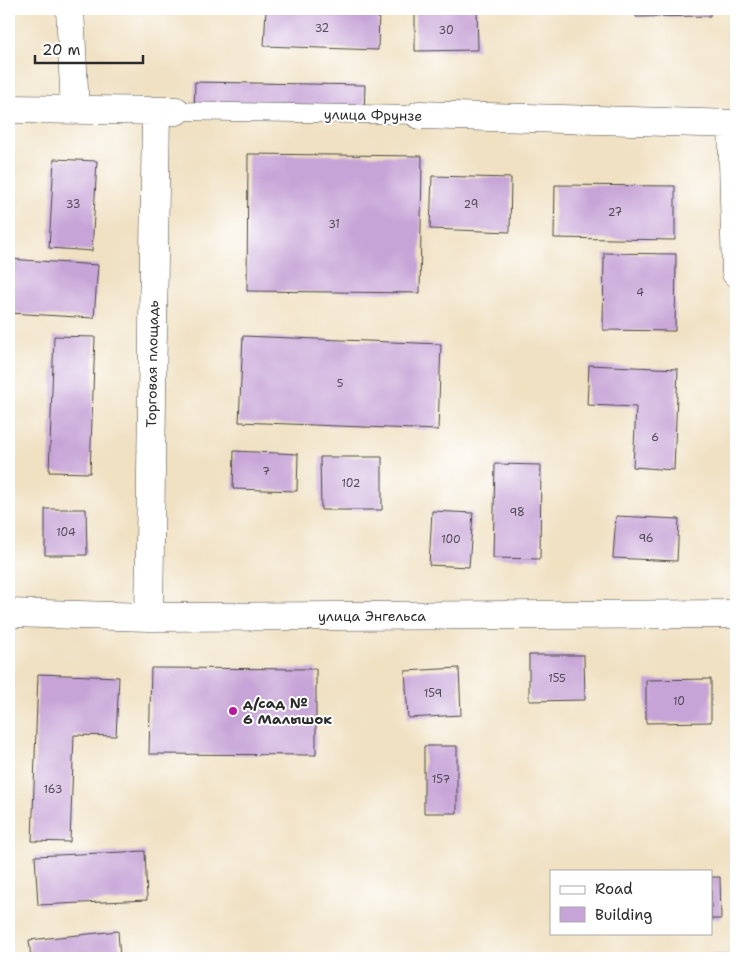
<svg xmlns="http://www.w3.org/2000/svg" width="745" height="967" viewBox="0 0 745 967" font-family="'Shantell Sans',sans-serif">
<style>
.building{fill:#c7a4d7}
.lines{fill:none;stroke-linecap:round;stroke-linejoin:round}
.lane-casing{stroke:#494642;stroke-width:19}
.street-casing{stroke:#494642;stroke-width:29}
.lane{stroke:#fff;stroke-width:18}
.street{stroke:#fff;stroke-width:28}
.poi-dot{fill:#b5179e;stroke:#fff;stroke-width:2}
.labels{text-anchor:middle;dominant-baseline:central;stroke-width:4;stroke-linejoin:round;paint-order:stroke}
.number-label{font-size:11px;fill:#524956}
.street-label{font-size:14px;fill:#2b2b2b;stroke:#fff}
.poi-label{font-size:14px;font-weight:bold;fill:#2b2b2b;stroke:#fff;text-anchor:start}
</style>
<rect width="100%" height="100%" fill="#fff"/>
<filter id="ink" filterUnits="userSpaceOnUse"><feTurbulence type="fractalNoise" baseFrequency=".02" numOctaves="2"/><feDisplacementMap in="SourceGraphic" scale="10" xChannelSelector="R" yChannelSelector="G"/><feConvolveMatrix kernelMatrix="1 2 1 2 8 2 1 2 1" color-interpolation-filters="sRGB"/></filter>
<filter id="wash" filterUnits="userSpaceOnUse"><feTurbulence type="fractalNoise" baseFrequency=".0096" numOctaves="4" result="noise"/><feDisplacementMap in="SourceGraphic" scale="20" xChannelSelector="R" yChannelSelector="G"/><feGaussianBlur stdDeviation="1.12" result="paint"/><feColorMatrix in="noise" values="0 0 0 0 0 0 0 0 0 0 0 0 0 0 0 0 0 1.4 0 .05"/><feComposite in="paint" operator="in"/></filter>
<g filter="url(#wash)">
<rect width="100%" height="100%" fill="#f0e1c3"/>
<g id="blocks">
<path class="building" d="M266 9H379L378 50 264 46Z
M415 9H477L478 50 415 51Z
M636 9H710V16L636 17Z
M195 82 365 85 364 118 194 114Z
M248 154 422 156 420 293 247 291Z
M54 159 97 161 92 251 49 248Z
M432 176 511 178 510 232 430 229Z
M555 185 675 186V240L554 238Z
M604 253 676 254 675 331 603 330Z
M9 259 98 265 94 318 9 313Z
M54 336 95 337 90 473 49 472Z
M243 336 441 344 438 430 239 422Z
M589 365 678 369 674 470 633 467 636 407 587 405Z
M234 451 298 454 297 491 233 489Z
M320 457H382V510H321Z
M495 464 541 465 540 559 493 558Z
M45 509H86L87 555H45Z
M432 511 473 513 469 567 429 565Z
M616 516 679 519 677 561 613 558Z
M529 655H584L585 700 529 701Z
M151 668 316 669V755L149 754Z
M459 668 461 715 408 718 405 671Z
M38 674 119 677 116 736 74 735 70 842 32 841Z
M711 679V722L646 723V680Z
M424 746H457V813H424Z
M145 851 147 900 38 905 35 856Z
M711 877H720L721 919H711Z
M118 931 120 958H31L29 940Z
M688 954H728V958H688Z"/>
</g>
</g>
<g filter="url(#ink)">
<use href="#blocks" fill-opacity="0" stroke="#494642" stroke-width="1"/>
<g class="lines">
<g class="lane-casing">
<path id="lane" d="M176 111 419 115"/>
</g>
<g class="street-casing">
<path id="street" d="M70 9 75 110
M9 109 176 111
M419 115 736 124
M732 124 736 273
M9 613 149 617 736 614
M149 617 156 111"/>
</g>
<use href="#lane" class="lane"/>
<use href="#street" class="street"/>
</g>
</g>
<circle class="poi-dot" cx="233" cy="711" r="5"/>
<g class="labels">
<g class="number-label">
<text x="322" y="28">32</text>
<text x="446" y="30">30</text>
<text x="73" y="204">33</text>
<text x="471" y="204">29</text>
<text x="615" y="212">27</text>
<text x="334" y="224">31</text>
<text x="640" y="292">4</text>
<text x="340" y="383">5</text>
<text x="655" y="437">6</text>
<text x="266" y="471">7</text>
<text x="351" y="483">102</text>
<text x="517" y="512">98</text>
<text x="66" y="532">104</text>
<text x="646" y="538">96</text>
<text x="451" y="539">100</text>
<text x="557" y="678">155</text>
<text x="433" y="693">159</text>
<text x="679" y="701">10</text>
<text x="441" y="779">157</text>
<text x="53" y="789">163</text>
</g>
<g class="street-label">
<text transform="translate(373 115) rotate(1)">улица Фрунзе</text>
<text transform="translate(152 364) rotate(-89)">Торговая площадь</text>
<text x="372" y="616">улица Энгельса</text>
</g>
<g class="poi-label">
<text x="243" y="703">д/сад №<tspan x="243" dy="16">6 Малышок</tspan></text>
</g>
</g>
<rect width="745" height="967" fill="none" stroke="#fff" stroke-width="30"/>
<rect x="550" y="870" width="162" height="65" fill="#ffffff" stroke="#aaaaaa"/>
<rect x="560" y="886" width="25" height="8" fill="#ffffff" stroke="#aaaaaa"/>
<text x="595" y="894" font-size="15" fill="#2b2b2b">Road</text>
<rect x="560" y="907" width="25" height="15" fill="#c7a4d7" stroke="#aaaaaa"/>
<text x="595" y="920" font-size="15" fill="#2b2b2b">Building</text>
<path d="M35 55v8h108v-8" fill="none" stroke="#2b2b2b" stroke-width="2.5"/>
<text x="42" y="55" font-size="15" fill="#2b2b2b" stroke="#ffffff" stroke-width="4" paint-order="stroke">20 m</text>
</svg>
